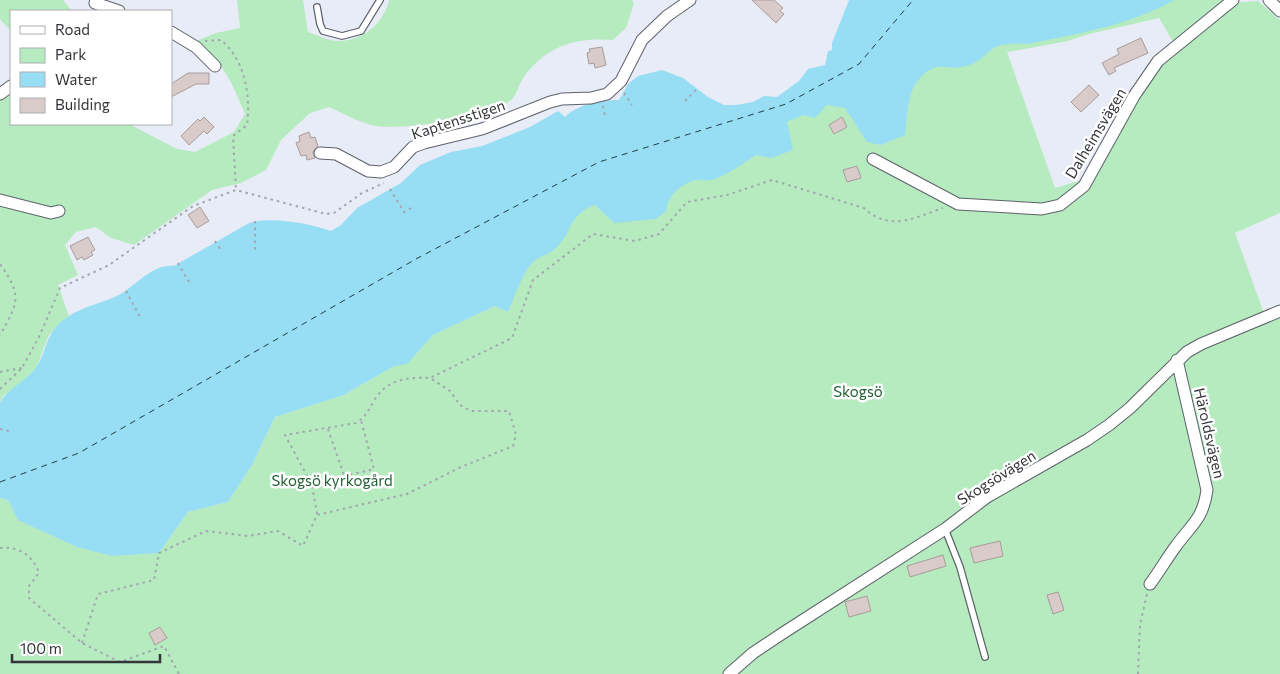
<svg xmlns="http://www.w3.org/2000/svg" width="1280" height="674" viewBox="0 0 1280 674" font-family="Commissioner,sans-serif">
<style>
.green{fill:#b5ebbf}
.water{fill:#97def5}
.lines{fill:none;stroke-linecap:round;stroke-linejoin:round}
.ferry{stroke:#233b42;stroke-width:1;stroke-dasharray:6 5;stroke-linecap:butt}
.building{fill:#d9cbc9;stroke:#a99c9a}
.lane-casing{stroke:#5d616b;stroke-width:8}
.street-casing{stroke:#5d616b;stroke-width:13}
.path{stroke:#a2a6ae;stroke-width:2;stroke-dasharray:2.5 4;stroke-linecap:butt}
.lane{stroke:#fff;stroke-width:5.5}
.street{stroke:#fff;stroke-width:11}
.labels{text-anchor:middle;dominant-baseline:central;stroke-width:5;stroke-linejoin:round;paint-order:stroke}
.street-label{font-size:15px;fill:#333539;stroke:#fff}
.park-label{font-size:15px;fill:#225f33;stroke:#fff}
</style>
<rect width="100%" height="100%" fill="#e8ecf7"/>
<path class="green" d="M0 0H63L72 11H11V31L0 19Z
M237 0H303L308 32C317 35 329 41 338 41 363 41 384 23 389 0H632L634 3 626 28 613 40C575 37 546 46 523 78 519 84 517 94 512 99 493 118 397 132 371 125 357 121 342 113 329 107L310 113 281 140 266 170 241 183 212 190 134 245 111 238 96 227 76 232 65 245 78 275 58 285 69 316 49 335 36 368 21 384 3 396 0 403V101L11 93V124H129L177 149 195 152 234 132 245 114C232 83 224 62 196 41L216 33 240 28Z
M929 0H1224L1174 43 1159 18 1085 35 1068 41 1007 52 1055 188 1085 179 1089 171 1097 175 1134 104 1163 60 1230 7 1241 2 1258 1 1280 20V213L1235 233 1267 322 1280 317V674H0V498L8 500 19 520 40 529 159 553 188 512 228 502 252 465 275 417 344 395 394 366 407 363 433 335 495 306 456 238 754 128Z"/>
<path class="water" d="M849 0H1174C1130 25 1081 33 1032 43 1021 45 1008 42 998 46 985 51 983 63 962 67 947 70 938 61 923 75 906 90 908 114 905 135L881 145 867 142 845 108 827 105 815 118 803 115 787 122 793 150 771 158 756 155C742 164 728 175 712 180 707 181 702 180 696 180 682 183 667 196 666 211L656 219 614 223 595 205C566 216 574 232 555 249 548 255 537 257 532 263 522 274 514 298 508 312L495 306 433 335 407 364 394 366 344 395 275 417 252 465 228 502 188 512 159 553 112 556 77 547 18 520 8 500 0 498V403C7 389 25 382 35 369 49 349 43 333 69 316 84 306 103 303 119 295 137 285 152 264 174 266L249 223C269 216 310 223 331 231L341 225 357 208 401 183 420 165 451 152 482 146 530 127 558 111 565 117C576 105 602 100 619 100L628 84 638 76 662 70 683 78 708 97 724 105H736L753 102 764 96 777 97 799 81 808 69 825 65 828 51 832 50V43Z"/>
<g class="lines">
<path class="ferry" d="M0 482 79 453 416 259 599 162 786 104 859 64 913 0"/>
</g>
<path class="building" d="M752 0H774L783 8 780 11 784 14 776 23Z
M1141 38 1148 53 1114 68 1116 71 1109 75 1102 63 1119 54 1117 49Z
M602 47 606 65 595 68 594 63 589 64 587 53 590 52 589 49Z
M188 73H209V84H196L171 97V84Z
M1089 85 1099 95 1081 112 1071 102Z
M204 117 214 127 207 134 204 131 189 145 181 136 198 119 200 121Z
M842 117 847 127 834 134 829 125Z
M309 132 311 138 315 137 318 146 313 152 315 158 307 160 306 155 301 156 296 143 300 141 299 136Z
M857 166 861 178 847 182 843 170Z
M200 207 209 221 197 228 188 215Z
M88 237 95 250 91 252 93 255 84 260 82 257 77 260 70 246Z
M1000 541 1003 556 974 563 970 548Z
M943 555 946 566 910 577 907 566Z
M1058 592 1064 610 1053 614 1047 595Z
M867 596 871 611 849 617 845 602Z
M160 627 167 638 155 645 149 633Z"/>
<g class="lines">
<g class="lane-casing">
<path id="lane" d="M317 7 320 24 323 31 342 36 361 31 380 0
M945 529 960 567 985 657"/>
</g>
<g class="street-casing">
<path id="street" d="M1269 0 1280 11
M95 3 119 11
M171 32 196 47 215 66
M0 94 11 86
M320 153 336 154 368 171 381 172 394 167 413 147 424 143 482 129 550 102 562 99 591 98 607 94 621 81 642 40 667 16 690 0
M873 159 958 204 1042 209 1060 205 1084 186 1134 96 1158 61 1233 0
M0 200 51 213 59 211
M1150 584C1159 572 1167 558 1176 546 1192 524 1203 519 1207 490L1177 360
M729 674 753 653 783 633 945 529 987 497 1087 440 1109 425 1130 408 1187 352 1201 344 1280 311"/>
</g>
<path class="path" d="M205 41 221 40C245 60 251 96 247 125L233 136 236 190
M624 93 632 105
M685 101 697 89
M603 106 605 117
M390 189 404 212 411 208
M255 221V251
M215 241 222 252
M178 263 189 282
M0 264C23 296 18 303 0 335
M126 291 140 317
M0 372 22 368
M0 389 22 368 39 337 60 288 109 265 193 206 236 190 326 214 334 213 362 193 384 183
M0 429 9 431
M328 429 345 478
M312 484 374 469 361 420
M317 514 312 485 285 435 356 423C366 417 369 409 375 399 388 379 408 377 430 378
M0 548C18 546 33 555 39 573L29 586V598L82 643 120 662 164 646 179 674
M82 643 98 594 154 580 159 553 206 531 248 536 278 531 303 546 317 515 407 494 461 467 513 446 516 435 509 411H471L460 405 450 391 430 378 512 338 533 280 593 234 635 241 659 234 687 202 727 195 772 180 864 208C890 232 914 218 943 208
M1138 674 1140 625 1147 594"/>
<use href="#lane" class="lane"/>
<use href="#street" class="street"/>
</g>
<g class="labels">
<g class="street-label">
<text transform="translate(458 119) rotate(-18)">Kaptensstigen</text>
<text transform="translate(1095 133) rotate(-59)">Dalheimsvägen</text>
<text transform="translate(1210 433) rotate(77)">Häroldsvägen</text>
<text transform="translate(996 477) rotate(-32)">Skogsövägen</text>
</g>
<g class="park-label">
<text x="858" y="391">Skogsö</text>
<text x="332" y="480">Skogsö kyrkogård</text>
</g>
</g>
<rect x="10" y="10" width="162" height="115" fill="#ffffff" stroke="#adaeb0"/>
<rect x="20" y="26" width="25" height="8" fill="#ffffff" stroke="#adaeb0"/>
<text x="55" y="35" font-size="15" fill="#333539">Road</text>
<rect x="20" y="48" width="25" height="15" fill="#b5ebbf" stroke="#adaeb0"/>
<text x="55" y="60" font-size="15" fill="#333539">Park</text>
<rect x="20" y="72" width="25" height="15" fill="#97def5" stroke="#adaeb0"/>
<text x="55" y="85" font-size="15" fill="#333539">Water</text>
<rect x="20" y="98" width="25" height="15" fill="#d9cbc9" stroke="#adaeb0"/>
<text x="55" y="110" font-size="15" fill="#333539">Building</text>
<path d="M12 654v8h148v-8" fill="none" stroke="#333539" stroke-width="2.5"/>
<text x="20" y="654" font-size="15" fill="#333539" stroke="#ffffff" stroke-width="4" paint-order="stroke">100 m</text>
</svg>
